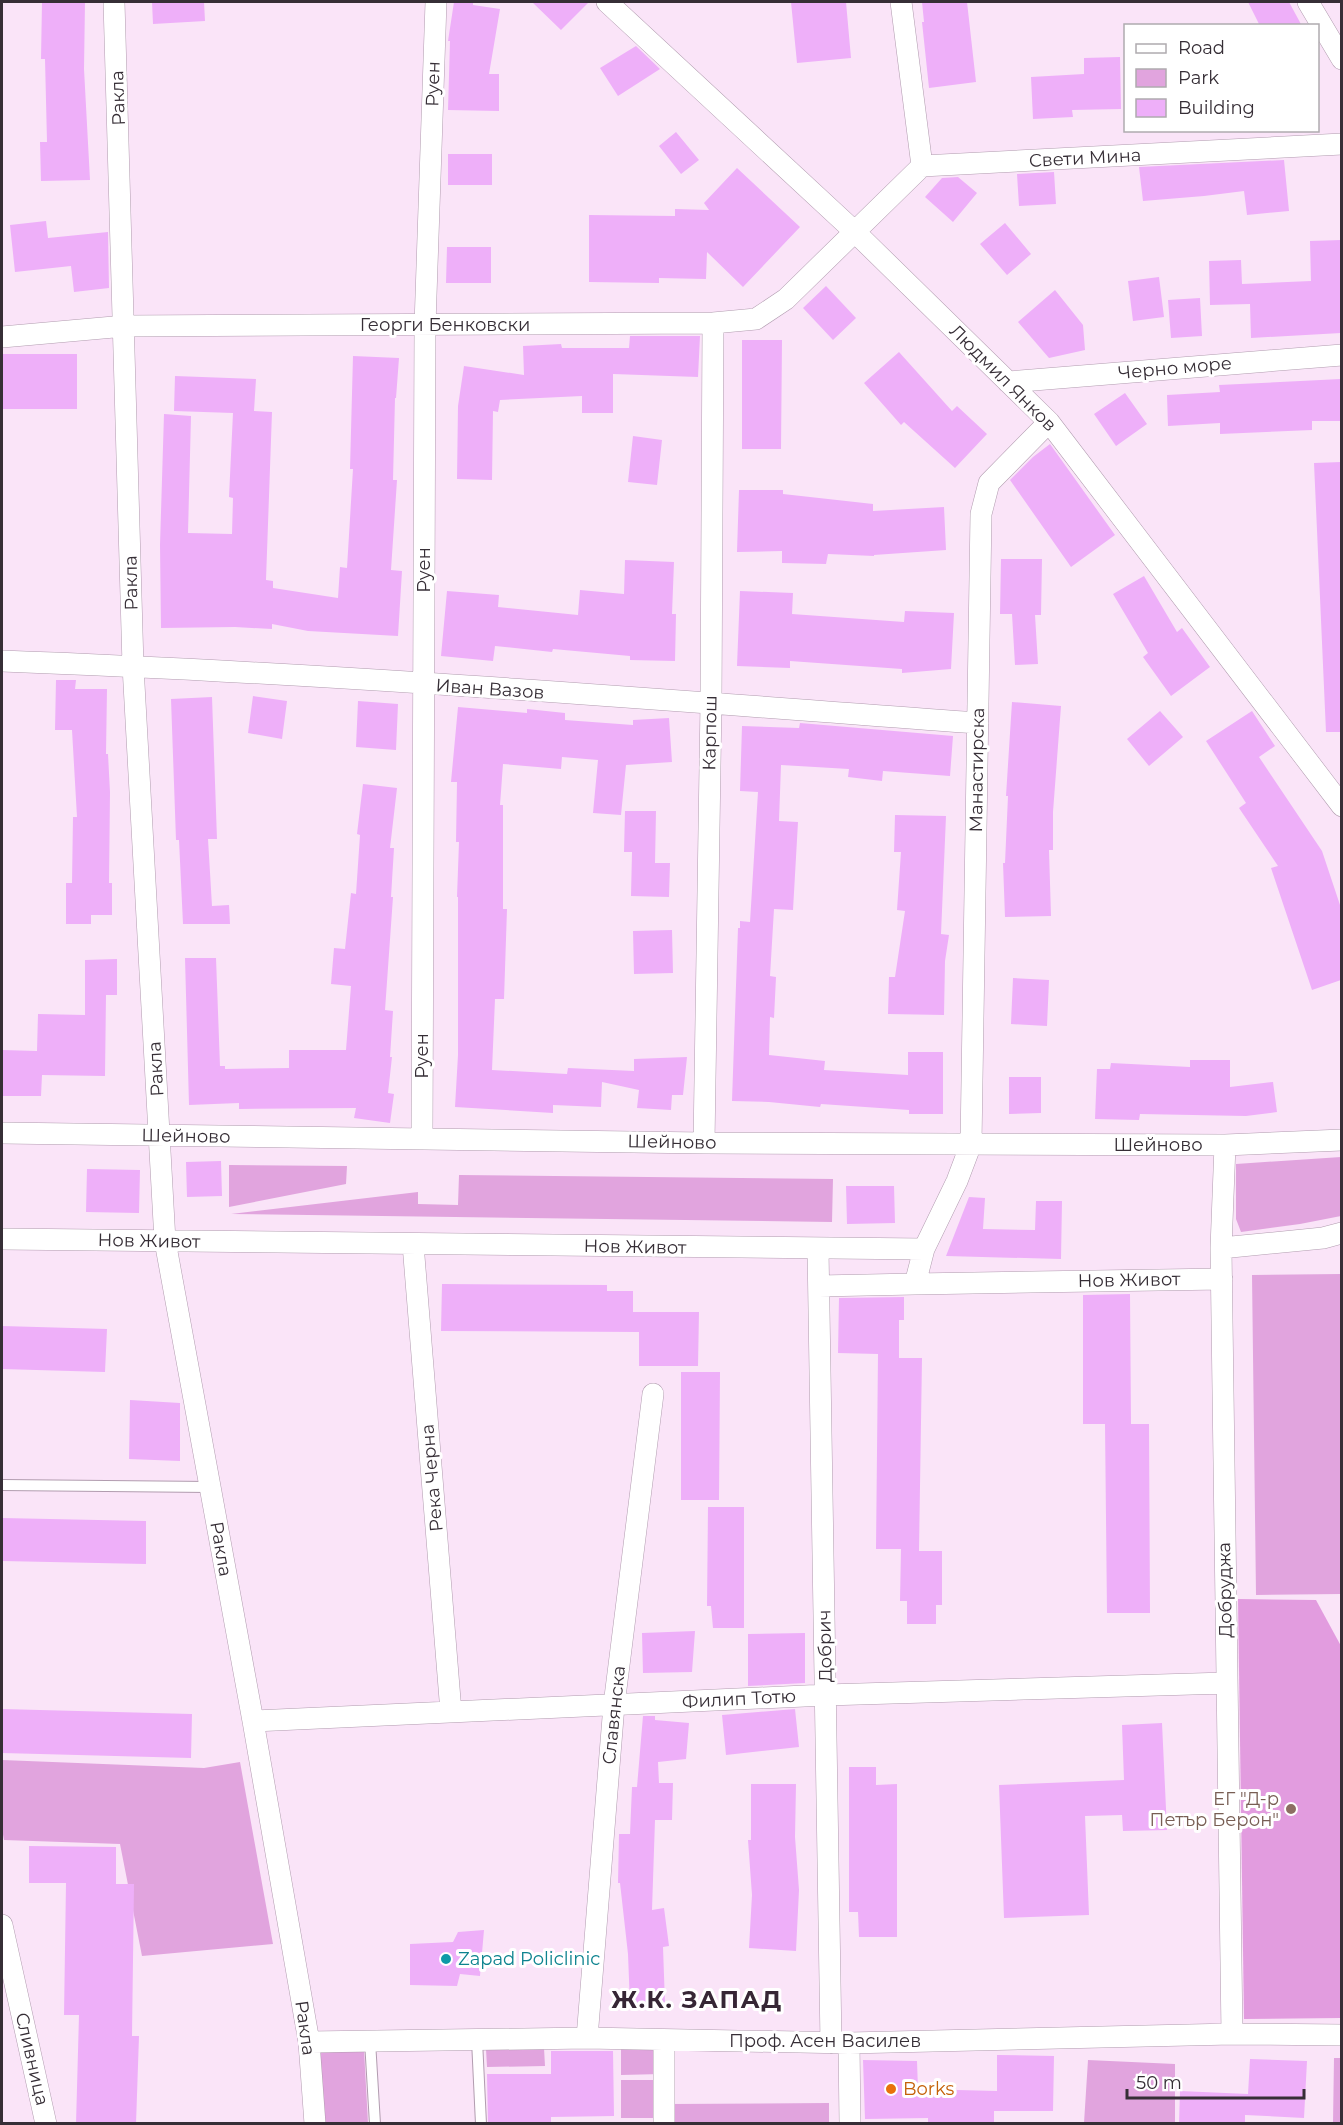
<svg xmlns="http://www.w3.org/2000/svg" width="1343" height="2125" viewBox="0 0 1343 2125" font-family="Montserrat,sans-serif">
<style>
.green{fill:#e1a4de}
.forest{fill:#e29cdf}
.building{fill:#eeaff9}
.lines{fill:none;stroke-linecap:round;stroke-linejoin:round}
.lane-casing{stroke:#b19caf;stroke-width:12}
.street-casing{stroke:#b19caf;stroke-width:22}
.lane{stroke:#fff;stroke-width:10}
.street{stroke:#fff;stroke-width:21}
.education-dot{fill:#8d6e63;stroke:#fff;stroke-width:2}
.culture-dot{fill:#0f9aa8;stroke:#fff;stroke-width:2}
.food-dot{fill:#e8710a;stroke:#fff;stroke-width:2}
.labels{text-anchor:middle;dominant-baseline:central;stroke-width:6;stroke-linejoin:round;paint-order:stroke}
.street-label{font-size:18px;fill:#362e36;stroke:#fff}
.education-label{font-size:18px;fill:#785e54;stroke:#fff;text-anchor:end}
.culture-label{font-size:18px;fill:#0d838f;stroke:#fff;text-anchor:start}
.food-label{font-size:18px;fill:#c56008;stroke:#fff;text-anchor:start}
.district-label{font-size:24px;font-weight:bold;letter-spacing:1.5px;fill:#362635;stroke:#fff}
</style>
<rect width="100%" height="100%" fill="#fae4f8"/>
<path class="green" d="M1341 1157V1216L1300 1224 1241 1232 1236 1219V1164Z
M229 1165 347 1166 346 1184 229 1207Z
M459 1175 833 1179 832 1222 231 1214 418 1192V1204L458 1205Z
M1341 1274V1594L1256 1595 1252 1275Z
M2 1760 204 1768 240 1762 273 1944 142 1956 120 1844 4 1840 2 1829Z
M544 2048 545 2066 487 2067 486 2049Z
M621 2048H660L661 2074 621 2075Z
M364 2050 368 2123H324L319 2053Z
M1334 2058H1341V2123H1333Z
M1088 2060 1175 2064V2123H1084Z
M621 2080H661V2118H621Z
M829 2103V2123H670V2104Z"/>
<path class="forest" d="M1238 1599 1316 1600 1341 1646V2018L1244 2019Z"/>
<path class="building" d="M42 2H85L84 69 90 180 41 181 40 142H47L45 59H41Z
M152 2H204L205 21 153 24Z
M454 2H473V5L500 9 489 74H499V111L448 110 450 41H448Z
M532 2H589L561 30Z
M791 2H846L851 58 797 63Z
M922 2H967L976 82 929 88 922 22H924Z
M1248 2H1289L1302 26H1260Z
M636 46 660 69 618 96 600 68Z
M1120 57 1121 109 1072 110 1073 117 1033 119 1031 77 1084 74V58Z
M676 132 699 160 681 174 659 146Z
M448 154H492V185H448Z
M1284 160 1289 211 1247 215 1244 191 1204 196 1143 201 1139 167Z
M737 168 800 227 743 287 707 252 706 279 659 278V283L589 282V215L675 216V209L709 210 704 203Z
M1054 172 1056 204 1019 206 1017 174Z
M958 177 977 193 953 222 925 197 942 178Z
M46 221 48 238 108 232 109 288 74 292 71 266 15 272 10 225Z
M1005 223 1031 254 1007 275 980 244Z
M1341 240V333L1251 338 1250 304 1210 305 1209 261 1241 260 1242 284 1311 281 1310 241Z
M447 247H491V283H446Z
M1159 277 1164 317 1133 321 1128 281Z
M826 286 856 318 833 340 803 308Z
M1055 290 1083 325 1085 350 1049 358 1018 322Z
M1200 298 1202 336 1171 338 1168 300Z
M630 336H700L698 377 613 374V413H582V396L500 400 498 412 493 411 492 480 457 479 458 406 464 366 524 375 523 346 561 344 562 348H629Z
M742 340H782L781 449H742Z
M899 352 952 411 957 406 987 434 955 468 904 422 901 425 864 383Z
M2 354H77V409H2Z
M353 356 399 358 396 398H395L393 480H397L391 570 402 571 398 636 308 631 272 624V629L235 627 161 628 160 545 164 414 191 416 188 533 232 534 233 498 229 497 233 413 174 411 175 376 256 379 254 411 272 412 266 580 273 581V588L338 598 340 567 347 568 353 469H350Z
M1341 379V421H1312V430L1220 434V423L1168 426 1167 395 1220 392 1219 385Z
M1125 393 1147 424 1116 446 1094 414Z
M633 436 662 440 657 485 628 482Z
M1050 444 1115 535 1071 567 1010 480 1033 457Z
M1341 462V732H1326L1314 463Z
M739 490H783V494L873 504V511L944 507 946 550 874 555V556L828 554 826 564 782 563V551L737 552Z
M1001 559H1042L1041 615H1035L1038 664 1015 665 1012 614H1000Z
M625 560 674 562 672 614H676L675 661 630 660V656L553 649 552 652 495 646 493 661 441 656 447 591 499 595 498 607 578 615 580 590 624 594Z
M1144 576 1177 632 1182 628 1210 667 1171 696 1143 657 1148 653 1113 594Z
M740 591 793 593 792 614 904 622 905 611 954 613 951 669 902 673V669L790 661V668L737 666Z
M56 680H76L75 689H107L106 754H108L110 792 109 883H112V915H91V924H66V883H72L73 817H77L72 730H55Z
M253 696 287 701 282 739 248 733Z
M212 697 217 839H208L212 906 229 905 230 924H183L179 840H176L171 699Z
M358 701 398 704 396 750 356 747Z
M1012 702 1061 706 1053 812V850H1049L1051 916 1005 917 1003 863H1005L1008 796H1006Z
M458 707 527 713V709L565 713V720L633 725V720L669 718 672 762 626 765 621 815 593 813 598 760 562 757 561 769 503 764 500 805H503V909H507L504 999H495L492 1070 567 1074 568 1068 634 1071V1059L687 1057 683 1095H672L671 1110 637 1108 639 1090 602 1082 601 1107 553 1105V1113L455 1107 458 1055V897H457L459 842H456L457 782H451Z
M1160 711 1183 737 1149 766 1127 739Z
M1252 711 1275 746 1259 757 1322 851 1341 908V980L1312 990 1271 868 1278 866 1239 808 1246 803 1206 741Z
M800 723 953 736 950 776 883 771 882 781 848 777 849 769 781 765 779 821 798 822 793 910 774 909 770 976 776 977 774 1018 770 1017 769 1055 825 1061 824 1070 908 1075V1052H943V1114H909V1110L821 1104 820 1107 769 1102 732 1101 738 928H740V921L750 922 758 792 740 791 742 726 799 728Z
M363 784 397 788 390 848H394L391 897H393L385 1010 393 1011 390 1057H392L388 1093 394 1094 390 1123 354 1118 356 1108 239 1109V1103L189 1105 185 958H216L220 1066H225V1069L289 1068V1050H346L351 986 331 984 334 948 345 949 351 893 356 894 360 835 357 834Z
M625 811H656L655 863H670L669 897 631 896 632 852H624Z
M895 815 946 816 941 934 949 935 945 961 944 1015 888 1014 889 977H895L905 911 897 910 901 852H894Z
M672 930 673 973 634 974 633 931Z
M117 959V995H106L105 1076 42 1075 41 1096H2V1050L37 1051 38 1014 85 1015V960Z
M1013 978 1049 980 1047 1026 1011 1024Z
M1190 1060H1230V1087L1273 1082 1277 1112 1246 1116 1140 1114 1139 1120 1095 1119 1097 1069H1110L1111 1063 1190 1067Z
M1009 1077H1041V1113L1009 1114Z
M221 1161 222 1196 187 1197 186 1162Z
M87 1169 140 1170 139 1213 86 1212Z
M846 1186H894L895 1223 847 1224Z
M969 1197 985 1198 983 1229 1035 1230 1036 1201H1062L1061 1259 946 1256Z
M442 1284 607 1285V1291H633V1312H699L698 1366H639V1332L441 1331Z
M1130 1294 1131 1424H1149L1150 1613H1107L1105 1424H1083V1295Z
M904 1297V1320H899V1358H922L919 1551H942V1605H936V1624H907V1601H900L901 1549H876L878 1354 838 1353 839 1298Z
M2 1326 107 1329 105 1372 2 1369Z
M681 1372H720L719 1500H681Z
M130 1400 180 1403V1461L129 1459Z
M708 1507H744V1628H713L711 1606H707Z
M2 1518 146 1521V1564L2 1561Z
M695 1631 692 1672 643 1673 642 1633Z
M805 1633V1683L748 1686V1634Z
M2 1709 192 1714 191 1758 2 1753Z
M795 1709 799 1747 726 1755 722 1715Z
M643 1716H655V1720L689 1723 686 1759 658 1762 659 1783H673L672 1820H655L652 1910 664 1908 669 1946 663 1947 665 2004 630 2005 628 1954 620 1883H618L619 1834H630L632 1787H637Z
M1162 1723 1167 1830 1123 1831 1122 1815 1085 1816 1089 1915 1004 1918 999 1785 1124 1780 1122 1725Z
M849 1767H876V1785L897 1784V1937H859L858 1912H849Z
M751 1784H796L795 1837 799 1890 796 1951 749 1948 752 1895 748 1840H751Z
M29 1846 116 1847V1884H134L132 2036H139L136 2124H76L79 2015H64L66 1883H29Z
M484 1930 480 1976 460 1974 457 1986 410 1985V1944L453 1942 458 1932Z
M551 2051H613L614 2116 551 2117V2124H488L487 2074H551Z
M997 2055 1054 2056 1053 2111H994V2124H928V2118L865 2119 863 2060 917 2061 918 2089 997 2091Z
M1250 2059 1307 2061 1304 2118 1245 2115V2124H1179L1180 2091 1248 2094Z"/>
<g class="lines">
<g class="lane-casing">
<path id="lane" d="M2 1485 210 1487
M477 2040 481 2124
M370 2041 375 2124"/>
</g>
<g class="street-casing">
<path id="street" d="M114 2 133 666 165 1241 253 1721 309 2042 315 2124
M607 2 855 232 1049 422 1342 806
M901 2 922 166
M1308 2 1342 59
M2 337 125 326 713 323 756 319 786 299 922 166 1342 144
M1008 382 1342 355
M2 661C327 673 653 699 978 723
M2 1133 704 1143 1225 1145 1342 1140
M422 1139 425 325 436 2
M704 1143 711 703 713 323
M1225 1145 1221 1248 1232 2034
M2 1239 924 1249 915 1284 1222 1279
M413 1244 451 1712
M1221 1248 1323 1238 1342 1233
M818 1249 831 2043
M924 1249 957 1181 971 1144 981 514 989 483 1049 422
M819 1286 915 1284
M253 1721 826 1695 1226 1683
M2 1925 46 2124
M587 2038 614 1705 653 1394
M664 2040V2124
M309 2042 587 2038 849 2043 1232 2034 1342 2035
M849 2043 850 2124"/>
</g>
<use href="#lane" class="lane"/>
<use href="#street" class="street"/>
</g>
<circle class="education-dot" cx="1291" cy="1809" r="6"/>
<circle class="culture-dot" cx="446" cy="1959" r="6"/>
<circle class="food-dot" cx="891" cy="2089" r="6"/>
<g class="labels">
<g class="street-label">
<text transform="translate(433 84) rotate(-88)">Руен</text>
<text transform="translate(118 98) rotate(-92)">Ракла</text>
<text transform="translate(1085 158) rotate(-3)">Свети Мина</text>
<text x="445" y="325">Георги Бенковски</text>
<text transform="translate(1175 368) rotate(-5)">Черно море</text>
<text transform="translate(1003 378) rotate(45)">Людмил Янков</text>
<text transform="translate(424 570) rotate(-90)">Руен</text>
<text transform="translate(131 583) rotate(-91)">Ракла</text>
<text transform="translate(490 689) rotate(4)">Иван Вазов</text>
<text transform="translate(710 733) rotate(-89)">Карпош</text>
<text transform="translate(977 770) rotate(-89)">Манастирска</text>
<text transform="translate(422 1056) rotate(-90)">Руен</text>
<text transform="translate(156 1069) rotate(-93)">Ракла</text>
<text transform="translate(186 1136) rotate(1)">Шейново</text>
<text transform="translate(672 1142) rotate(1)">Шейново</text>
<text x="1158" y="1145">Шейново</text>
<text transform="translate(149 1241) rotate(1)">Нов Живот</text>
<text transform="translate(635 1247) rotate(1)">Нов Живот</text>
<text transform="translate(1129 1280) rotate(-1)">Нов Живот</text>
<text transform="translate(432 1478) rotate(-95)">Река Черна</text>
<text transform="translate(221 1549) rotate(80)">Ракла</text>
<text transform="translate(1225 1590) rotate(-91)">Добруджа</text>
<text transform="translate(825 1646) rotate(-91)">Добрич</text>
<text transform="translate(739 1699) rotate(-3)">Филип Тотю</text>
<text transform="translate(614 1715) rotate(-84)">Славянска</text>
<text transform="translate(305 2028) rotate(82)">Ракла</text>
<text x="825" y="2041">Проф. Асен Василев</text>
<text transform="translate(32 2059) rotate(77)">Сливница</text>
</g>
<g class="education-label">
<text x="1279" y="1799">ЕГ "Д-р<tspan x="1279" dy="21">Петър Берон"</tspan></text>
</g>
<g class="culture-label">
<text x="458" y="1959">Zapad Policlinic</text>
</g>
<g class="food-label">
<text x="903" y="2089">Borks</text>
</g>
<g class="district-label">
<text x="697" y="1999">Ж.К. ЗАПАД</text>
</g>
</g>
<rect width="1343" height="2125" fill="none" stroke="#362e36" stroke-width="6"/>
<rect x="1124" y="24" width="195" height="108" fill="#ffffff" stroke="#afabaf" stroke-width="1.5"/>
<rect x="1136" y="44" width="30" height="9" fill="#ffffff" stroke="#afabaf" stroke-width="1.5"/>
<text x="1178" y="54" font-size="18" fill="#362e36">Road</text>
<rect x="1136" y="69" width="30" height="18" fill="#e1a4de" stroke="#afabaf" stroke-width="1.5"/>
<text x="1178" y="84" font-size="18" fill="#362e36">Park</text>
<rect x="1136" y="99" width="30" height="18" fill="#eeaff9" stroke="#afabaf" stroke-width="1.5"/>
<text x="1178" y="114" font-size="18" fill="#362e36">Building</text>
<path d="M1127 2089v9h177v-9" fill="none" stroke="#362e36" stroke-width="3"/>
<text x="1136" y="2089" font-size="18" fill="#362e36" stroke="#ffffff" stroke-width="4.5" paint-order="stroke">50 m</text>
</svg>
